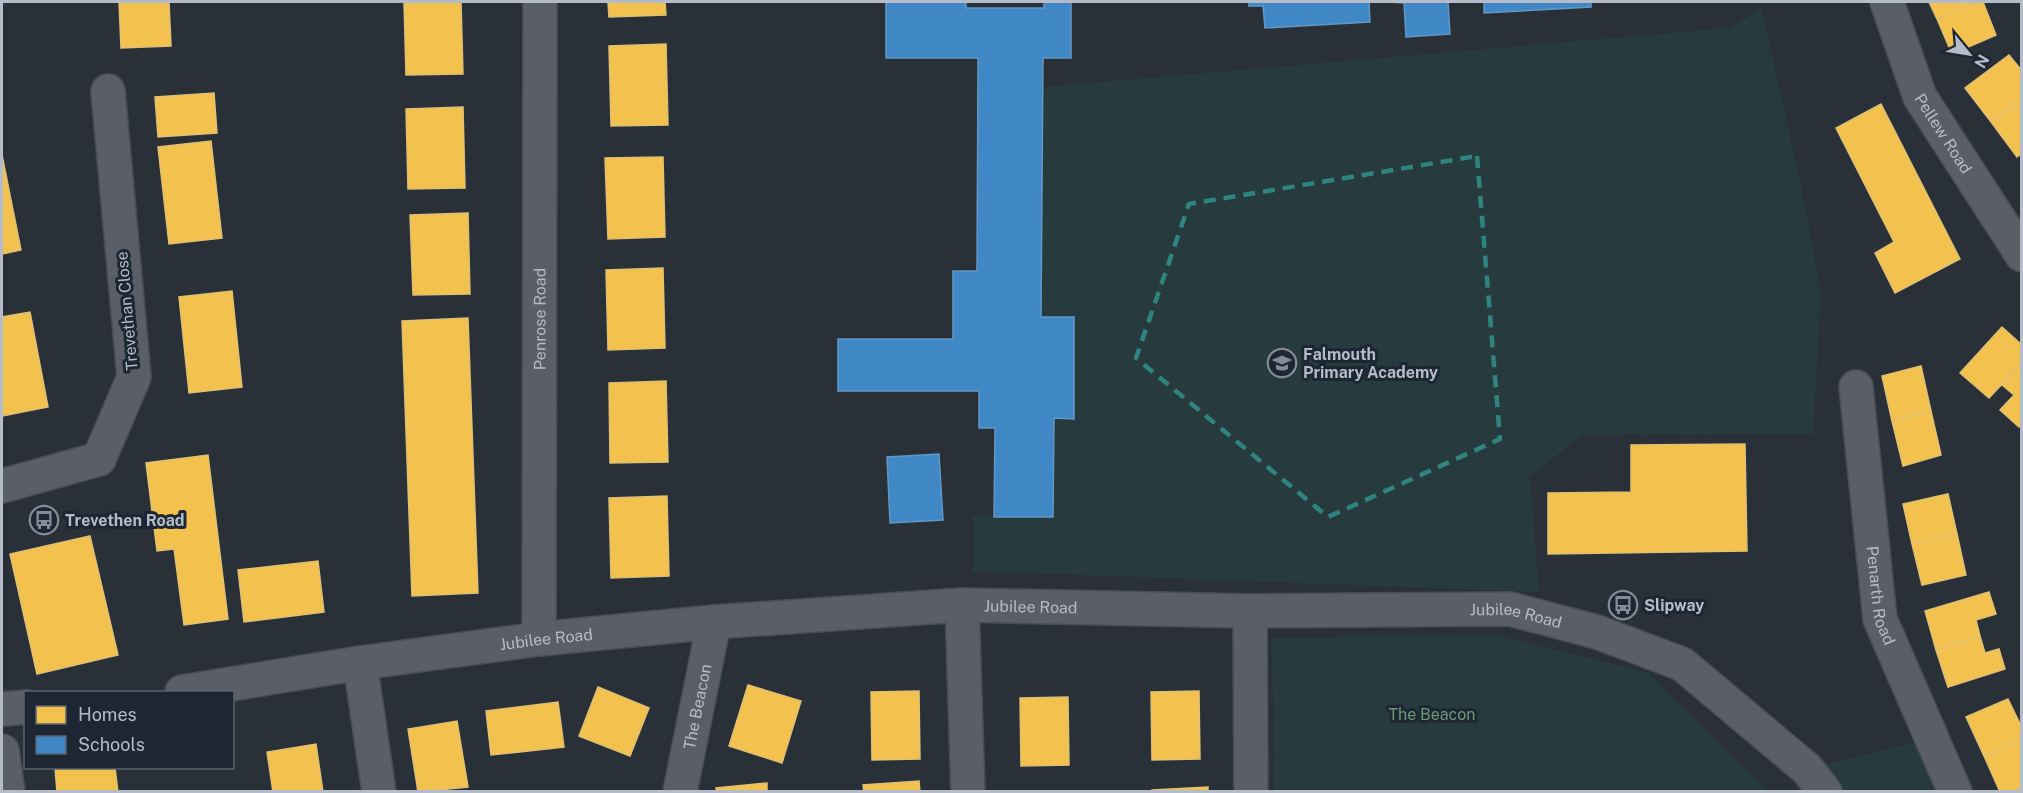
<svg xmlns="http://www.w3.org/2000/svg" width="2023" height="793" viewBox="0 0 2023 793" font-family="'Public Sans',sans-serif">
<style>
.green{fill:#273a3e}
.homes{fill:#f2c14e;stroke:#dfc073;stroke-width:1.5}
.schools{fill:#3f88c5;stroke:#6298c6;stroke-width:1.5}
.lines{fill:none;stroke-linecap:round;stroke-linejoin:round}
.minor-casing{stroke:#484c53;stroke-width:36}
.minor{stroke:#5a5e66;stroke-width:33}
.marked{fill:none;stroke:#308480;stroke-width:4.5;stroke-dasharray:12 8;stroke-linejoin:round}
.labels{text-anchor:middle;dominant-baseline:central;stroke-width:6;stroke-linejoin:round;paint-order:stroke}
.street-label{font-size:16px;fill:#b4bcc9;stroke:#1d2633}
.poi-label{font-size:16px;font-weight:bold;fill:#b4bcc9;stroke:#1d2633;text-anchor:start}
.park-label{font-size:16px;fill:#6b9a76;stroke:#1d2633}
</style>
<rect width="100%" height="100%" fill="#2a3038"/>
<path class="green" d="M1762 9 1800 180 1821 292 1813 434 1583 435 1530 476 1539 592 973 571V515L1053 517 1054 418H1074V317H1041L1042 87 1729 28Z
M1500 635 1648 673 1769 791H1274L1272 638Z
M1933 738 1955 791H1825L1807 769Z"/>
<path class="homes" d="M119 2H169L171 46 121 48Z
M404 2H461L463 74 406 75Z
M608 2H665L666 15 609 17Z
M1929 2H1977L1937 19Z
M1977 2H1983L1996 35 1952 54 1937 19Z
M666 44 668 125 611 126 609 46Z
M2009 55 2022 71V99L1991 122 1965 88Z
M214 93 217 133 158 137 155 97Z
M2022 99V153L2017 157 1991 122Z
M1881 104 1960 259 1895 293 1875 253 1894 242 1836 128Z
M463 107 465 188 408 189 406 109Z
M211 141 222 238 169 244 158 147Z
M2 155 21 250 2 254Z
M663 157 665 237 608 239 605 158Z
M468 213 470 294 413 295 410 215Z
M663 268 665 348 608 350 606 270Z
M232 291 242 387 189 393 179 297Z
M30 312 48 407 2 416V317Z
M468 318 478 593 412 596 402 321Z
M2002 327 2022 345V363L1989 398 1960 373Z
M2022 363V424L2019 427 2000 410 2014 395 2002 385Z
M1921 366 1931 411 1892 421 1882 376Z
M666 381 668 462 610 463 609 383Z
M1931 411 1941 455 1903 466 1892 421Z
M1745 444 1747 551 1548 554V493L1631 492V445Z
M208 455 228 619 184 625 174 549 157 551 146 463Z
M1948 494 1957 534 1912 544 1903 504Z
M667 496 669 576 611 578 609 498Z
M1957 534 1966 575 1922 585 1912 544Z
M90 536 118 655 37 674 10 554Z
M318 561 324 612 244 622 238 570Z
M1989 592 1996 614 1976 620 1980 636 1936 650 1925 611Z
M1980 636 1985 653 1999 649 2005 669 1948 687 1936 650Z
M748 685 801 701 782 763 729 746Z
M598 687 649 708 630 756 579 736Z
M919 691 920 759 872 760 871 692Z
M1199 691 1200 759 1152 760 1151 692Z
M1068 697 1069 765 1021 766 1020 698Z
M2008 699 2022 728V739L1984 756 1966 717Z
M558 702 564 747 491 755 486 711Z
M457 721 468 787 418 792 408 729Z
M2022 739V789L2000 792 1984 756Z
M316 744 323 792H273L267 752Z
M55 768H115L118 792H57Z
M919 781 920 792H864L863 785Z
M767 783V792H717L716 788Z
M1208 787V792H1152V790Z"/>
<path class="schools" d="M886 2H966V8H1044V2H1071V58H1043L1041 317H1074V419L1054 418 1053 517H994L995 428H979V391H838V339H953V271H977L978 58H886Z
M1249 2H1369L1370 22 1265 28 1263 6H1249Z
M1390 2H1448L1450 34 1406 37 1404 3Z
M1484 2H1591V7L1484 13Z
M939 454 943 520 890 523 887 457Z"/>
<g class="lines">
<g class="minor-casing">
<g id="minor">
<path id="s1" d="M1887 2 1920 97 2022 255"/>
<path id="s2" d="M1856 387 1880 619 1955 792"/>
<path d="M2 486 99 459 134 377 108 91"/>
<path d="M962 605 968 792"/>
<path d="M1250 611 1251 792"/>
<path id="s3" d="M539 639 540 2"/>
<path d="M360 663 379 792"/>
<path id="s4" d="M182 692 360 663 539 639 714 622 962 605 1250 611 1510 609 1597 632 1682 664 1807 769 1825 792"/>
<path d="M2 709 26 707"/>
<path d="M2 751 8 792"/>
<path id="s5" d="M680 792 714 622"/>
</g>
</g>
<use href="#minor" class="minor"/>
</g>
<path class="marked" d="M1477 156 1500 439 1328 517 1136 358 1189 204Z"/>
<defs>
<g id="school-ring" transform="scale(1.5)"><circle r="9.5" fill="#1d2633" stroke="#848b96" stroke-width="1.5"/><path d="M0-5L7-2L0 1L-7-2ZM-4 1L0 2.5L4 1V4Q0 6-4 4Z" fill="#848b96"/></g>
<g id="bus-ring" transform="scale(1.5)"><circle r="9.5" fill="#1d2633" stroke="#848b96" stroke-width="1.5"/><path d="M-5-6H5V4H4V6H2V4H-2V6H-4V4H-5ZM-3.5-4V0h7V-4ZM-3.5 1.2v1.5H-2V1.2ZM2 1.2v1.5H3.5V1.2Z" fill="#848b96"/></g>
</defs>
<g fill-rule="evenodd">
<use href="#school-ring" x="1282" y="363"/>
<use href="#bus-ring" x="44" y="520"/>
<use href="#bus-ring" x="1623" y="605"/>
</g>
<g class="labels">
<g class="street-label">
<text stroke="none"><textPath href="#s1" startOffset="144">Pellew Road</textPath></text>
<text transform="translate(127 311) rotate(-95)">Trevethan Close</text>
<text stroke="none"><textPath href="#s3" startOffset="320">Penrose Road</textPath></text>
<text stroke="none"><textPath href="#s2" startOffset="210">Penarth Road</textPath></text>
<text stroke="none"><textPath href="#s4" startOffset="854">Jubilee Road</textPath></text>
<text stroke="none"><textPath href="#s4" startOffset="1340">Jubilee Road</textPath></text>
<text stroke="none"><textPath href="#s4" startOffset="368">Jubilee Road</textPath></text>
<text stroke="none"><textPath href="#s5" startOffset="87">The Beacon</textPath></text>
</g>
<g class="poi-label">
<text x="1303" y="354">Falmouth<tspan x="1303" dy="18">Primary Academy</tspan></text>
<text x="65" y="520">Trevethen Road</text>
<text x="1644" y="605">Slipway</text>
</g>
<g class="park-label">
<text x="1432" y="714">The Beacon</text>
</g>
</g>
<rect width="2023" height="793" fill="none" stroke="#b4bcc9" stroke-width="6"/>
<rect x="24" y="691" width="210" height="78" fill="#1d2633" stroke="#59626f" stroke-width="1.5"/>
<rect x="36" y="706" width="30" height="18" fill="#f2c14e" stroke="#59626f" stroke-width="1.5"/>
<text x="78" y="721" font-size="18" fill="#b4bcc9">Homes</text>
<rect x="36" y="736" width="30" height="18" fill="#3f88c5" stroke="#59626f" stroke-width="1.5"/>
<text x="78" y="751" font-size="18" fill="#b4bcc9">Schools</text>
<g transform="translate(1969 54) rotate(120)" stroke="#1d2633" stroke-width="4.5" paint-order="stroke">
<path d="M0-4.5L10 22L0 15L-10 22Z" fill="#b4bcc9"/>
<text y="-9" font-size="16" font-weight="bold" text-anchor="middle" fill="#b4bcc9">N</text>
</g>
</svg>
